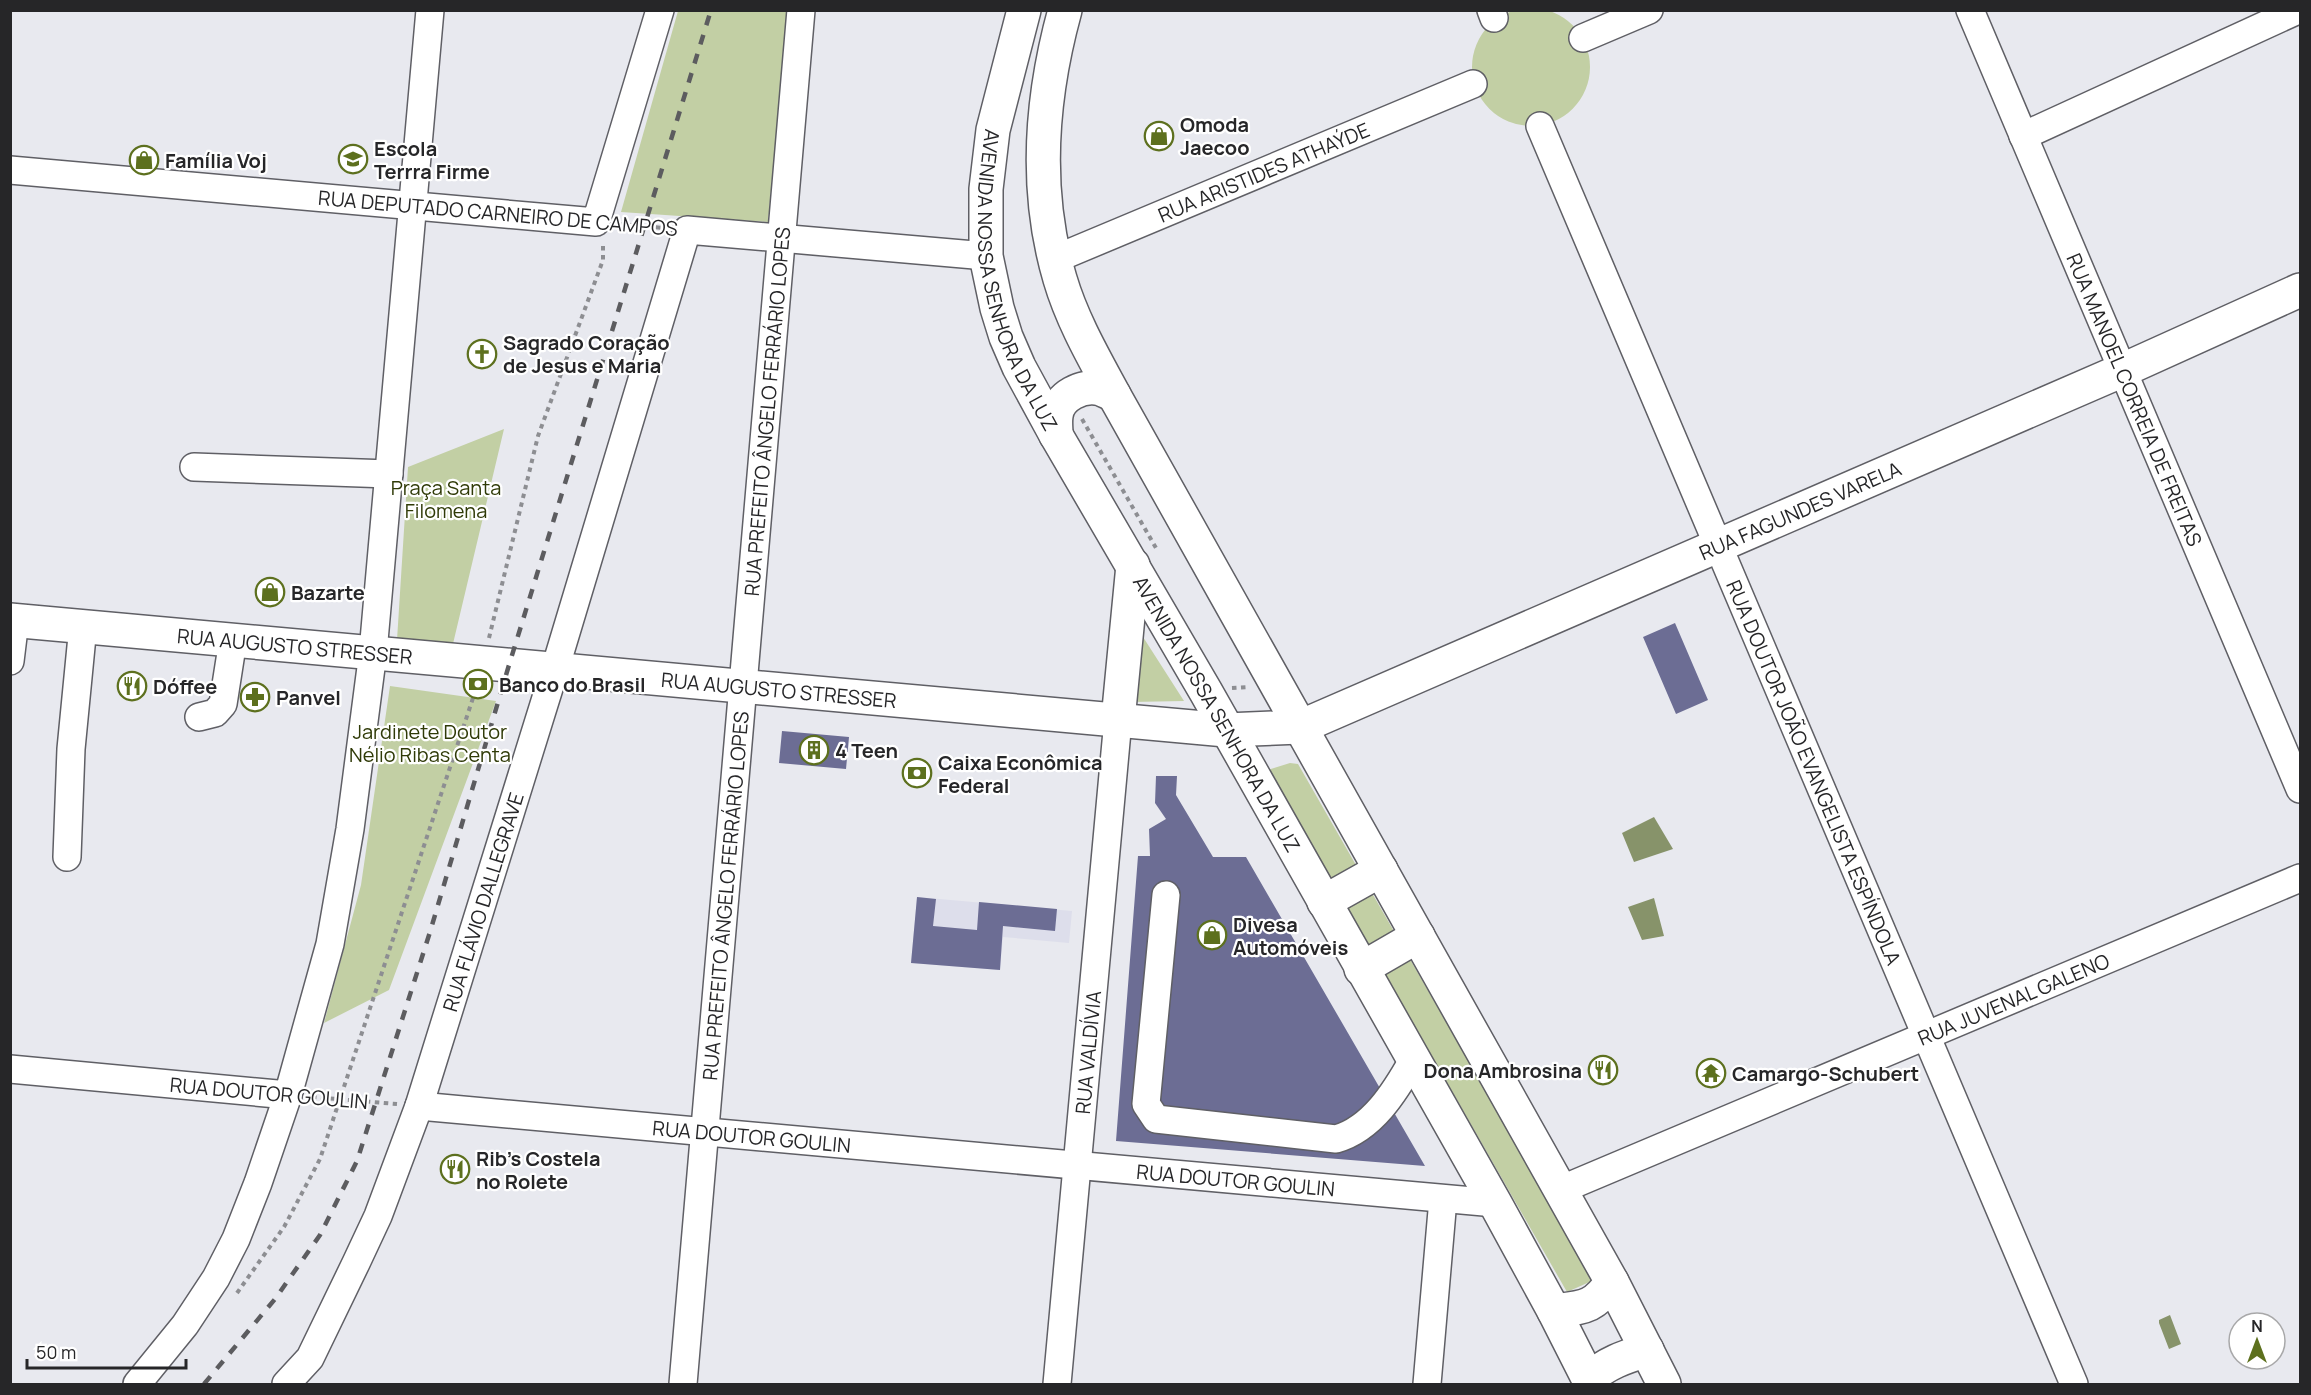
<svg xmlns="http://www.w3.org/2000/svg" width="2311" height="1395" viewBox="0 0 2311 1395" font-family="Manrope,sans-serif">
<style>
.built{fill:#dddeeb}
.green{fill:#c2cfa4}
.water{fill:#87936a}
.building{fill:#6c6d94}
.lines{fill:none;stroke-linecap:round;stroke-linejoin:round}
.minor-casing{stroke:#5f5f65;stroke-width:30}
.major-casing{stroke:#5f5f65;stroke-width:36}
.path{stroke:#8d8e92;stroke-width:4;stroke-dasharray:4.5 4.5;stroke-linecap:butt}
.minor{stroke:#fff;stroke-width:27}
.major{stroke:#fff;stroke-width:33}
.rail{stroke:#5c5c5f;stroke-width:4.5;stroke-dasharray:10 10;stroke-linecap:butt}
.labels{text-anchor:middle;dominant-baseline:central;stroke-width:4.5;stroke-linejoin:round;paint-order:stroke}
.poi-label{font-size:20px;font-weight:bold;fill:#262628;stroke:#fff;text-anchor:start}
.street-label{font-size:20px;fill:#262628;stroke:#fff}
.park-label{font-size:20px;fill:#2f3a07;stroke:#fff}
</style>
<rect width="100%" height="100%" fill="#e8e9ef"/>
<path class="built" d="M917 897 1072 911 1069 943 1003 937 1000 970 911 963Z"/>
<path class="green" d="M1472 67a59 59 0 1 1 118 0a59 59 0 1 1-118 0Z
M678 11H788L768 222 621 212Z
M504 429 452 648 397 640 408 467Z
M1136 626 1184 701 1131 702Z
M390 686 496 701 389 990 324 1023 361 885Z
M1290 763 1298 764 1594 1280 1567 1292 1268 770Z"/>
<path class="water" d="M1654 817 1673 849 1634 862 1622 833Z
M1654 898 1664 936 1642 940 1628 907Z
M2170 1315 2181 1344 2169 1349 2159 1323V1320Z"/>
<path class="building" d="M1675 623 1708 700 1676 714 1643 637Z
M782 731 849 737 846 769 779 763Z
M1156 776H1177L1176 795 1213 857H1246L1425 1166 1116 1141 1138 856H1150L1149 829 1166 819 1155 803Z
M917 897 936 899 933 926 977 930 979 902 1057 909 1055 931 1003 926 1000 970 911 963Z"/>
<g class="lines">
<g class="minor-casing">
<g id="minor">
<path d="M1491 10 1494 18"/>
<path id="s1" d="M1970 10 2300 789"/>
<path d="M1583 38 1649 10"/>
<path id="s2" d="M1540 126 2074 1384"/>
<path d="M2023 136 2298 10"/>
<path d="M10 170 596 222 660 10"/>
<path id="s3" d="M1055 259 1473 84"/>
<path d="M194 467 389 474"/>
<path d="M10 661 15 620"/>
<path d="M199 717 215 713 223 704 233 640"/>
<path d="M67 857 71 749 83 626"/>
<path d="M1166 895 1146 1104 1156 1119 1336 1139C1372 1129 1395 1092 1413 1060"/>
<path d="M10 1069 288 1095"/>
<path id="s4" d="M419 1106 1495 1203"/>
<path id="s5" d="M1560 1190 2300 878"/>
<path d="M137 1384 185 1325 216 1278 236 1239 258 1183 288 1095 330 944 350 829 373 652 430 10"/>
<path id="s6" d="M286 1384 310 1358 356 1263 378 1216 419 1106 555 669 687 230 986 256"/>
<path id="s7" d="M683 1384 801 10"/>
<path id="s8" d="M1057 1384 1118 720"/>
<path d="M1427 1384 1443 1199"/>
</g>
</g>
<g class="major-casing">
<g id="major">
<path id="s9" d="M1024 10 993 130 986 189V256L997 308 1006 337 1019 367 1056 435 1206 692 1495 1203 1554 1311 1591 1384"/>
<path d="M1065 10C1041 97 1034 191 1060 279 1072 320 1094 358 1114 395L1612 1282 1664 1384"/>
<path d="M1056 435C1056 429 1055 422 1056 416 1058 396 1083 384 1101 389 1105 391 1110 393 1114 395"/>
<path id="s10" d="M10 620 1226 730 1300 727 2123 370 2300 290"/>
<path d="M1118 720 1133 565"/>
<path d="M1324 902 1381 870"/>
<path d="M1361 969 1418 936"/>
<path d="M1554 1311C1585 1307 1593 1308 1612 1282"/>
<path d="M1589 1379C1606 1363 1625 1357 1647 1350"/>
</g>
</g>
<path class="path" d="M620 224 664 228
M1082 419 1156 548
M489 638 538 436 603 260V243
M1232 688 1249 687
M312 1097 397 1104
M237 1293 284 1227 320 1159 476 689"/>
<use href="#minor" class="minor"/>
<use href="#major" class="major"/>
<path class="rail" d="M204 1384 275 1299 320 1235 357 1161 430 932 509 665 711 10"/>
</g>
<defs>
<g id="shop-ring" transform="scale(1.5)"><circle r="9.5" fill="#fff" stroke="#5d701e" stroke-width="1.5"/><path d="M-5-2.5h2.3a2.7 3.5 0 0 1 5.4 0H5L5.5 6h-11ZM-1.5-2.5h3a1.5 2.3 0 0 0-3 0Z" fill="#5d701e"/></g>
<g id="school-ring" transform="scale(1.5)"><circle r="9.5" fill="#fff" stroke="#5d701e" stroke-width="1.5"/><path d="M0-5L7-2L0 1L-7-2ZM-4 1L0 2.5L4 1V4Q0 6-4 4Z" fill="#5d701e"/></g>
<g id="church-ring" transform="scale(1.5)"><circle r="9.5" fill="#fff" stroke="#5d701e" stroke-width="1.5"/><path d="M-1.2-6h2.4v3.5h3.3v2.4h-3.3V6h-2.4V-.1h-3.3v-2.4h3.3Z" fill="#5d701e"/></g>
<g id="bank-ring" transform="scale(1.5)"><circle r="9.5" fill="#fff" stroke="#5d701e" stroke-width="1.5"/><path d="M-6-4H6V4H-6ZM0-2.3a2.3 2.3 0 1 0 0 4.6a2.3 2.3 0 1 0 0-4.6Z" fill="#5d701e"/></g>
<g id="restaurant-ring" transform="scale(1.5)"><circle r="9.5" fill="#fff" stroke="#5d701e" stroke-width="1.5"/><path d="M-5-6h1v4h1v-4h1v4h1v-4h1v5L-1.5 .5V6h-2V.5L-5-1ZM5-6V6H3V1.5H1.5Q1.5-4 5-6Z" fill="#5d701e"/></g>
<g id="pharmacy-ring" transform="scale(1.5)"><circle r="9.5" fill="#fff" stroke="#5d701e" stroke-width="1.5"/><path d="M-2-6h4v4h4v4h-4v4h-4v-4h-4v-4h4Z" fill="#5d701e"/></g>
<g id="building-ring" transform="scale(1.5)"><circle r="9.5" fill="#fff" stroke="#5d701e" stroke-width="1.5"/><path d="M-4-6H4V6H1V3H-1V6H-4ZM-2.5-4.3h1.7v1.8h-1.7ZM.8-4.3h1.7v1.8H.8ZM-2.5-1h1.7V.8h-1.7ZM.8-1h1.7V.8H.8Z" fill="#5d701e"/></g>
<g id="temple-ring" transform="scale(1.5)"><circle r="9.5" fill="#fff" stroke="#5d701e" stroke-width="1.5"/><path d="M0-6L5-2H3V0L6.5 2.5H4V6H1.5V3h-3V6H-4V2.5H-6.5L-3 0V-2H-5Z" fill="#5d701e"/></g>
</defs>
<g fill-rule="evenodd">
<use href="#shop-ring" x="1159" y="136"/>
<use href="#school-ring" x="353" y="159"/>
<use href="#shop-ring" x="144" y="160"/>
<use href="#church-ring" x="482" y="354"/>
<use href="#shop-ring" x="270" y="592"/>
<use href="#bank-ring" x="478" y="684"/>
<use href="#restaurant-ring" x="132" y="686"/>
<use href="#pharmacy-ring" x="255" y="697"/>
<use href="#building-ring" x="814" y="750"/>
<use href="#bank-ring" x="917" y="773"/>
<use href="#shop-ring" x="1212" y="935"/>
<use href="#restaurant-ring" x="1603" y="1070"/>
<use href="#temple-ring" x="1711" y="1073"/>
<use href="#restaurant-ring" x="455" y="1169"/>
</g>
<g class="labels">
<g class="poi-label">
<text x="1180" y="124">Omoda<tspan x="1180" dy="23">Jaecoo</tspan></text>
<text x="374" y="148">Escola<tspan x="374" dy="23">Terrra Firme</tspan></text>
<text x="165" y="160">Família Voj</text>
<text x="503" y="342">Sagrado Coração<tspan x="503" dy="23">de Jesus e Maria</tspan></text>
<text x="291" y="592">Bazarte</text>
<text x="499" y="684">Banco do Brasil</text>
<text x="153" y="686">Dóffee</text>
<text x="276" y="697">Panvel</text>
<text x="835" y="750">4 Teen</text>
<text x="938" y="762">Caixa Econômica<tspan x="938" dy="23">Federal</tspan></text>
<text x="1233" y="924">Divesa<tspan x="1233" dy="23">Automóveis</tspan></text>
<text x="1582" y="1070" text-anchor="end">Dona Ambrosina</text>
<text x="1732" y="1073">Camargo-Schubert</text>
<text x="476" y="1158">Rib's Costela<tspan x="476" dy="23">no Rolete</tspan></text>
</g>
<g class="street-label">
<text stroke="none"><textPath href="#s3" startOffset="226">RUA ARISTIDES ATHAÝDE</textPath></text>
<text transform="translate(498 213) rotate(5)">RUA DEPUTADO CARNEIRO DE CAMPOS</text>
<text stroke="none"><textPath href="#s9" startOffset="280">AVENIDA NOSSA SENHORA DA LUZ</textPath></text>
<text stroke="none"><textPath href="#s1" startOffset="423">RUA MANOEL CORREIA DE FREITAS</textPath></text>
<text stroke="none"><textPath href="#s7" startOffset="976">RUA PREFEITO ÂNGELO FERRÁRIO LOPES</textPath></text>
<text stroke="none"><textPath href="#s10" startOffset="1840">RUA FAGUNDES VARELA</textPath></text>
<text stroke="none"><textPath href="#s10" startOffset="286">RUA AUGUSTO STRESSER</textPath></text>
<text stroke="none"><textPath href="#s10" startOffset="772">RUA AUGUSTO STRESSER</textPath></text>
<text stroke="none"><textPath href="#s9" startOffset="766">AVENIDA NOSSA SENHORA DA LUZ</textPath></text>
<text stroke="none"><textPath href="#s2" startOffset="702">RUA DOUTOR JOÃO EVANGELISTA ESPÍNDOLA</textPath></text>
<text stroke="none"><textPath href="#s7" startOffset="490">RUA PREFEITO ÂNGELO FERRÁRIO LOPES</textPath></text>
<text stroke="none"><textPath href="#s6" startOffset="524">RUA FLÁVIO DALLEGRAVE</textPath></text>
<text stroke="none"><textPath href="#s5" startOffset="492">RUA JUVENAL GALENO</textPath></text>
<text stroke="none"><textPath href="#s8" startOffset="333">RUA VALDÍVIA</textPath></text>
<text transform="translate(269 1093) rotate(5)">RUA DOUTOR GOULIN</text>
<text stroke="none"><textPath href="#s4" startOffset="334">RUA DOUTOR GOULIN</textPath></text>
<text stroke="none"><textPath href="#s4" startOffset="820">RUA DOUTOR GOULIN</textPath></text>
</g>
<g class="park-label">
<text x="446" y="487">Praça Santa<tspan x="446" dy="23">Filomena</tspan></text>
<text x="430" y="731">Jardinete Doutor<tspan x="430" dy="23">Nélio Ribas Centa</tspan></text>
</g>
</g>
<rect width="2311" height="1395" fill="none" stroke="#262628" stroke-width="24"/>
<g transform="translate(2257 1341)"><circle r="28" fill="#ffffff" stroke="#a8a8a9" stroke-width="1.5"/>
<path d="M0-4.5L10 22L0 15L-10 22Z" fill="#5d701e"/>
<text y="-9" font-size="16" font-weight="bold" text-anchor="middle" fill="#262628">N</text>
</g>
<path d="M27 1359v9h159v-9" fill="none" stroke="#262628" stroke-width="3"/>
<text x="36" y="1359" font-size="18" fill="#262628" stroke="#ffffff" stroke-width="4.5" paint-order="stroke">50 m</text>
</svg>
